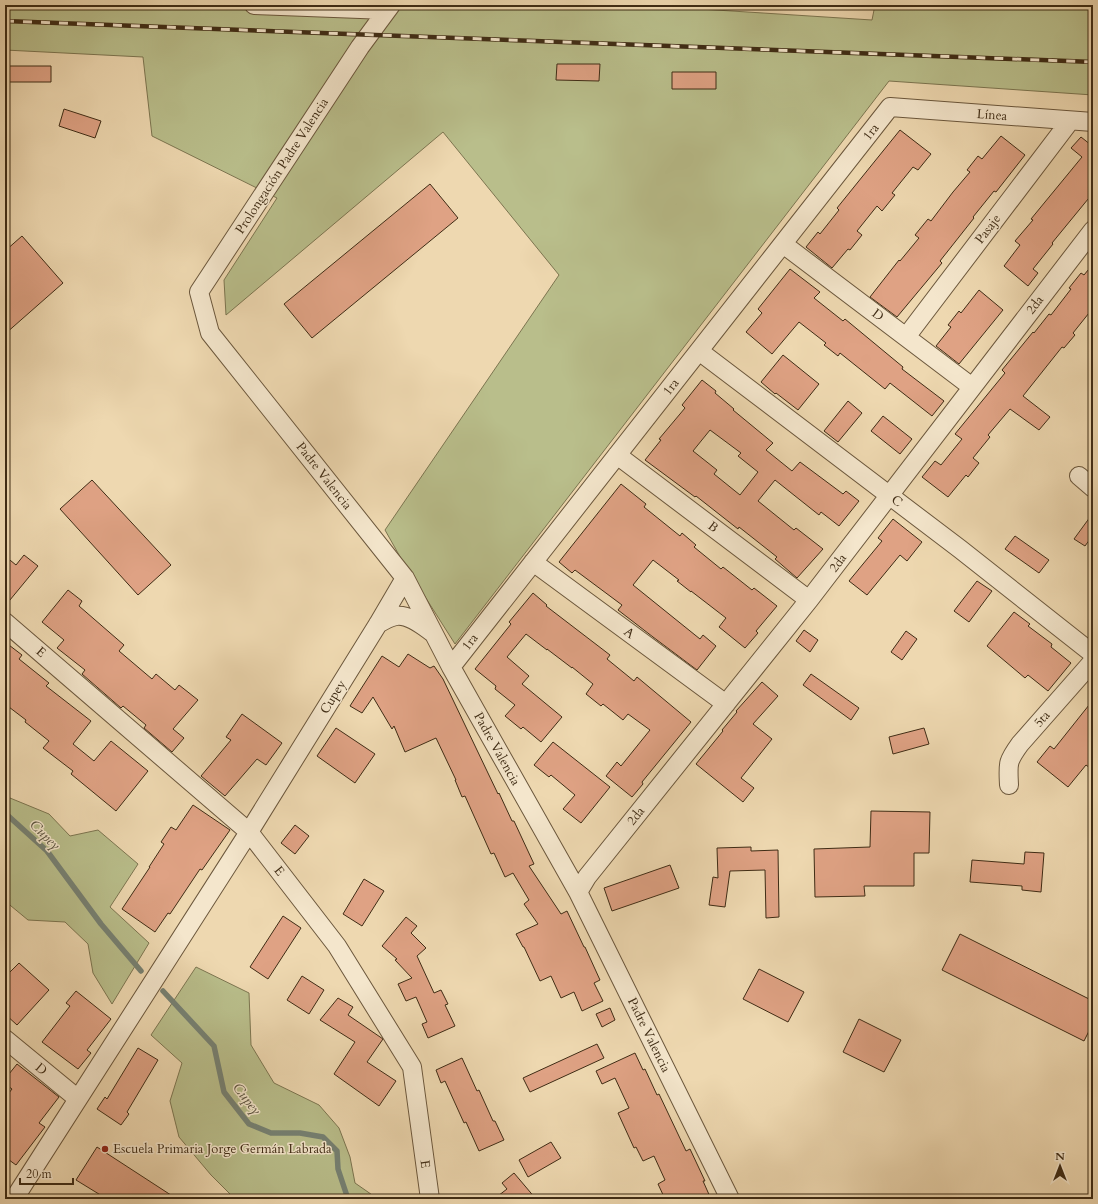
<svg xmlns="http://www.w3.org/2000/svg" width="1098" height="1204" viewBox="0 0 1098 1204" font-family="Cardo,serif">
<style>
.green{fill:#b9be8b;stroke:#7c7550}
.lines{fill:none;stroke-linecap:round;stroke-linejoin:round}
.stream{stroke:#768173;stroke-width:5.5}
.building{fill:#dfa284;stroke:#3f2c15;fill-rule:evenodd}
.minor-casing{stroke:#6b573c;stroke-width:20}
.minor{stroke:#f4e6cc;stroke-width:18}
.rail-casing{stroke:#3f2c15;stroke-width:4.5}
.rail{stroke:#f4e6cc;stroke-width:3;stroke-dasharray:9;stroke-linecap:butt}
.poi-dot{fill:#8f2418;stroke:#f4e6cc;stroke-width:1.5}
.labels{text-anchor:middle;dominant-baseline:central;stroke-width:3;stroke-linejoin:round;paint-order:stroke}
.street-label{font-size:13px;fill:#3f2c15;stroke:#f4e6cc}
.poi-label{font-size:13px;fill:#3f2c15;stroke:#f4e6cc;text-anchor:start}
.water-label{font-size:14px;font-style:italic;fill:#564f3c;stroke:#f4e6cc}
</style>
<rect width="100%" height="100%" fill="#eed8b0"/>
<filter id="stains"><feTurbulence type="fractalNoise" baseFrequency=".005" numOctaves="4"/><feColorMatrix values="0 0 0 0 .2 0 0 0 0 .09 0 0 0 0 .02 0 0 0 .5 -.17"/></filter>
<radialGradient id="worn" r=".72"><stop offset=".6" stop-color="#630" stop-opacity="0"/><stop offset="1" stop-color="#630" stop-opacity=".3"/></radialGradient>
<path class="green" d="M5 5H638L872 20 875 5H1093V95L889 81 455 644 403 562 385 530 559 275 443 132 226 315 224 280 277 198 152 136 143 57 5 50Z
M5 794 10 798 49 814 70 836 98 830 138 864 110 907 149 943 112 1004 93 973 88 944 65 922 28 920 5 901Z
M196 967 249 993 251 1045 274 1083 319 1105 339 1128 350 1157 355 1183 378 1199H235L211 1175 179 1137 170 1101 182 1063 151 1035Z"/>
<g class="lines">
<path class="stream" d="M5 813 47 851 101 924 141 971
M163 991 214 1046 224 1092 249 1124 271 1133H300L323 1137 337 1151 338 1169 348 1199"/>
</g>
<path class="building" d="M557 64H600L599 81 556 80Z
M5 66H51V82H5Z
M672 72H716V89H672Z
M64 109 101 121 95 138 59 126Z
M900 130 931 154 918 170 913 167 892 193 895 195 882 211 877 206 857 231 862 235 850 250 848 249 832 268 806 247 818 232 820 234 839 210 837 208Z
M1001 136 1025 155 996 192 994 191 973 217 974 218 940 261 942 263 897 317 870 297 899 260 900 261 919 238 915 235 928 219 931 221 953 192 970 172 967 170 978 156 982 159Z
M1081 137 1091 145 1093 142V193L1052 243 1053 244 1033 269 1038 273 1028 286 1004 266 1020 245 1015 241 1033 220 1031 219 1082 157 1071 148Z
M430 184 458 218 312 338 284 304Z
M22 236 63 283 5 334V251Z
M1093 264V308L1073 333 1075 335 1064 348 1062 347 1023 396 1050 417 1039 430 1010 409 988 435 990 437 973 458 979 463 968 477 966 475 948 497 922 477 935 461 941 465 962 439 955 434 1005 373 1002 370 1033 332 1034 333 1049 314 1051 315 1071 289 1069 288 1081 273 1084 275Z
M790 269 820 292 814 298 843 321 845 319 903 367 902 369 944 401 932 416 890 383 885 389 840 353 838 356 824 345 826 343 799 322 772 354 746 332 762 313 758 309Z
M979 290 1003 310 959 364 936 346 951 327 948 325 959 311 961 313Z
M783 355 819 384 798 410 776 393 775 394 761 382Z
M702 380 716 391 715 393 734 409 733 410 773 443 766 450 792 471 800 462 843 494 846 491 859 501 839 526 821 512 819 515 775 480 758 501 794 530 796 528 823 549 797 578 775 559 777 557 739 527 738 529 696 496 695 497 645 460 661 440 659 439 685 408 682 405ZM710 430 741 453 738 456 758 472 740 495 714 474 717 470 693 451Z
M848 401 862 413 838 442 824 431Z
M883 416 912 439 900 454 871 431Z
M92 480 171 565 138 595 60 509Z
M621 484 646 504 644 507 680 536 682 533 696 545 694 547 721 569 723 567 752 590 754 588 777 606 756 631 758 633 745 648 719 627 726 618 691 591V592L677 581 679 580 653 560 633 585 700 639 703 635 716 646 697 670 653 637 618 610 622 605 575 570 572 573 559 562Z
M1093 513V535L1085 546 1074 539Z
M893 519 922 542 907 561 900 555 867 595 849 581 882 541 878 538Z
M1015 536 1049 560 1039 573 1005 549Z
M24 555 38 566 5 606V556L16 565Z
M977 581 992 591 969 622 954 611Z
M68 590 82 601 79 606 124 645 119 651 152 679 156 674 175 690 179 685 198 700 173 729 184 738 172 752 144 728 146 725 123 706 121 708 82 674 85 670 57 648 64 640 42 622Z
M533 593 547 605 546 606 610 655 607 659 634 681 637 677 691 722 642 782 643 784 632 797 606 776 617 762 621 766 650 730 628 714 623 720 603 704 601 706 586 694 593 684 572 667V668L547 649V650L526 634 507 657 529 676 522 684 562 717 541 742 523 727 521 729 505 716 515 705 495 689 496 686 475 669 511 624 509 622Z
M1014 612 1030 624 1028 626 1052 644 1051 647 1071 663 1048 691 1028 675 1025 678 987 646Z
M804 630 818 640 810 652 796 641Z
M906 631 917 639 902 660 891 652Z
M5 642 22 655 19 659 49 683 46 686 91 721 73 744 94 761 111 741 148 771 116 811 71 774 73 771 43 748 49 741 25 722 26 720 5 704Z
M408 654 430 668 434 666 443 679 498 794 499 793 512 821H514L534 864 529 866 561 914 567 911 584 947H585L600 980 594 983 603 1001 582 1011 574 992 561 998 551 976 540 981 524 947H523L516 934 538 924 524 904 529 900 513 873 505 877 494 853 491 854 465 796 462 797 455 780H456L436 738 405 752 394 726 392 729 373 697 362 713 350 706 382 656 399 667Z
M811 674 859 708 851 720 803 685Z
M762 682 778 696 753 724 772 739 741 778 754 788 743 802 696 764 723 731 722 730 737 712 736 711Z
M1093 700V770L1086 765 1068 787 1037 762 1050 746 1054 749Z
M242 714 282 743 266 765 257 759 225 796 201 776 231 740 226 737Z
M336 728 375 754 355 783 317 756Z
M924 728 929 744 893 754 889 737Z
M553 742 610 787 581 823 563 809 575 795 551 775 549 777 534 765Z
M193 805 230 830 202 870 200 869 170 914 168 913 155 932 122 909 150 867H149L164 844 161 842 171 827 176 830Z
M871 811 930 812 929 853H914V886H864L865 896 815 897 814 849 870 847Z
M295 825 309 836 295 854 281 843Z
M751 847V851L778 850 779 917 766 918 765 870 730 871 725 907 709 905 713 877 718 878 717 848Z
M1025 852 1044 853 1041 892 1022 890V886L970 882 972 860 1024 864Z
M670 865 679 888 612 911 604 888Z
M364 879 384 891 362 926 343 914Z
M283 916 301 928 268 979 250 967Z
M406 917 417 926 411 933 426 948 417 956 434 993 441 990 448 1004 445 1005 455 1026 428 1038 422 1024 427 1022 416 997 406 1001 398 984 412 978 395 960 397 959 382 946Z
M960 934 1093 1001V1023L1084 1041 942 970Z
M19 963 49 990 17 1025 5 1014V977Z
M759 969 804 992 788 1022 743 999Z
M302 976 324 990 309 1014 287 1000Z
M76 991 111 1019 87 1050 91 1053 78 1069 42 1042 70 1006 66 1003Z
M338 998 353 1007 348 1015 383 1039 367 1062 396 1081 379 1106 334 1074 355 1042 320 1020Z
M610 1008 615 1020 602 1027 596 1014Z
M859 1019 901 1040 884 1072 843 1052Z
M597 1044 604 1058 530 1092 523 1078Z
M138 1048 158 1060 127 1112 129 1114 121 1125 97 1109 105 1097 107 1099Z
M635 1053 643 1070 645 1069 657 1095 659 1094 686 1151 690 1149 705 1181H703L711 1199H665L658 1184 665 1180 654 1156 643 1161 636 1147 634 1148 618 1113 629 1108 615 1078 602 1084 596 1071Z
M462 1058 477 1091 479 1090 493 1121H495L504 1140 479 1151 466 1122 464 1123 445 1081 441 1083 436 1070Z
M17 1064 59 1097 39 1123 45 1127 16 1165 5 1157V1098L12 1089 5 1084V1079Z
M551 1142 561 1158 528 1177 519 1160Z
M97 1147 177 1199H107L76 1180Z
M514 1173 536 1199H494L507 1189 502 1183Z"/>
<g class="lines">
<g class="minor-casing">
<path id="minor" d="M254 5 387 10
M391 5 360 47 199 292 210 333 405 578 451 667 578 892 730 1199
M783 244 972 387
M906 337 1070 121
M699 351 960 549 1093 654
M617 455 809 600
M1079 476 1093 488
M533 562 726 704
M5 622 249 832 337 946 412 1067 430 1199
M378 624C383 621 390 617 396 616 409 614 423 626 433 633
M451 667 890 107 1093 122
M1009 785C1008 763 1007 762 1020 744L1093 661
M578 892 587 877 809 600 1093 230
M5 1039 78 1099
M14 1199 249 832 378 624 405 578"/>
</g>
<use href="#minor" class="minor"/>
<g class="rail-casing">
<path id="rail" d="M5 21 1093 62"/>
</g>
<use href="#rail" class="rail"/>
</g>
<circle class="poi-dot" cx="105" cy="1149" r="4"/>
<g class="labels">
<g class="street-label">
<text transform="translate(992 115) rotate(4)">Línea</text>
<text transform="translate(871 132) rotate(-52)">1ra</text>
<text transform="translate(282 166) rotate(-57)">Prolongación Padre Valencia</text>
<text transform="translate(988 229) rotate(-53)">Pasaje</text>
<text transform="translate(1035 305) rotate(-52)">2da</text>
<text transform="translate(878 315) rotate(37)">D</text>
<text transform="translate(671 387) rotate(-52)">1ra</text>
<text transform="translate(324 476) rotate(52)">Padre Valencia</text>
<text transform="translate(897 501) rotate(37)">C</text>
<text transform="translate(713 527) rotate(37)">B</text>
<text transform="translate(838 563) rotate(-53)">2da</text>
<text transform="translate(629 633) rotate(36)">A</text>
<text transform="translate(470 642) rotate(-52)">1ra</text>
<text transform="translate(41 652) rotate(41)">E</text>
<text transform="translate(333 697) rotate(-58)">Cupey</text>
<text transform="translate(1042 719) rotate(-49)">5ta</text>
<text transform="translate(497 749) rotate(61)">Padre Valencia</text>
<text transform="translate(636 816) rotate(-51)">2da</text>
<text transform="translate(279 871) rotate(52)">E</text>
<text transform="translate(649 1035) rotate(64)">Padre Valencia</text>
<text transform="translate(41 1069) rotate(40)">D</text>
<text transform="translate(425 1164) rotate(83)">E</text>
</g>
<g class="poi-label">
<text x="113" y="1149">Escuela Primaria Jorge Germán Labrada</text>
</g>
<g class="water-label">
<text transform="translate(45 835) rotate(45)">Cupey</text>
<text transform="translate(247 1099) rotate(52)">Cupey</text>
</g>
</g>
<rect width="1098" height="1204" fill="none" stroke="#eed8b0" stroke-width="20"/>
<rect x="6" y="6" width="1086" height="1192" fill="none" stroke="#3f2c15" stroke-width="2"/>
<rect x="10" y="10" width="1078" height="1184" fill="none" stroke="#3f2c15"/>
<g transform="translate(1060 1166)" stroke="#f4e6cc" stroke-width="3" paint-order="stroke">
<path d="M0-3L7 15L0 10L-7 15Z" fill="#3f2c15"/>
<text y="-6" font-size="11" font-weight="bold" text-anchor="middle" fill="#3f2c15">N</text>
</g>
<path d="M20 1178v6h53v-6" fill="none" stroke="#3f2c15" stroke-width="2"/>
<text x="26" y="1178" font-size="12" fill="#3f2c15" stroke="#f4e6cc" stroke-width="3" paint-order="stroke">20 m</text>
<rect width="100%" height="100%" filter="url(#stains)"/>
<rect width="100%" height="100%" fill="url(#worn)"/>
</svg>
